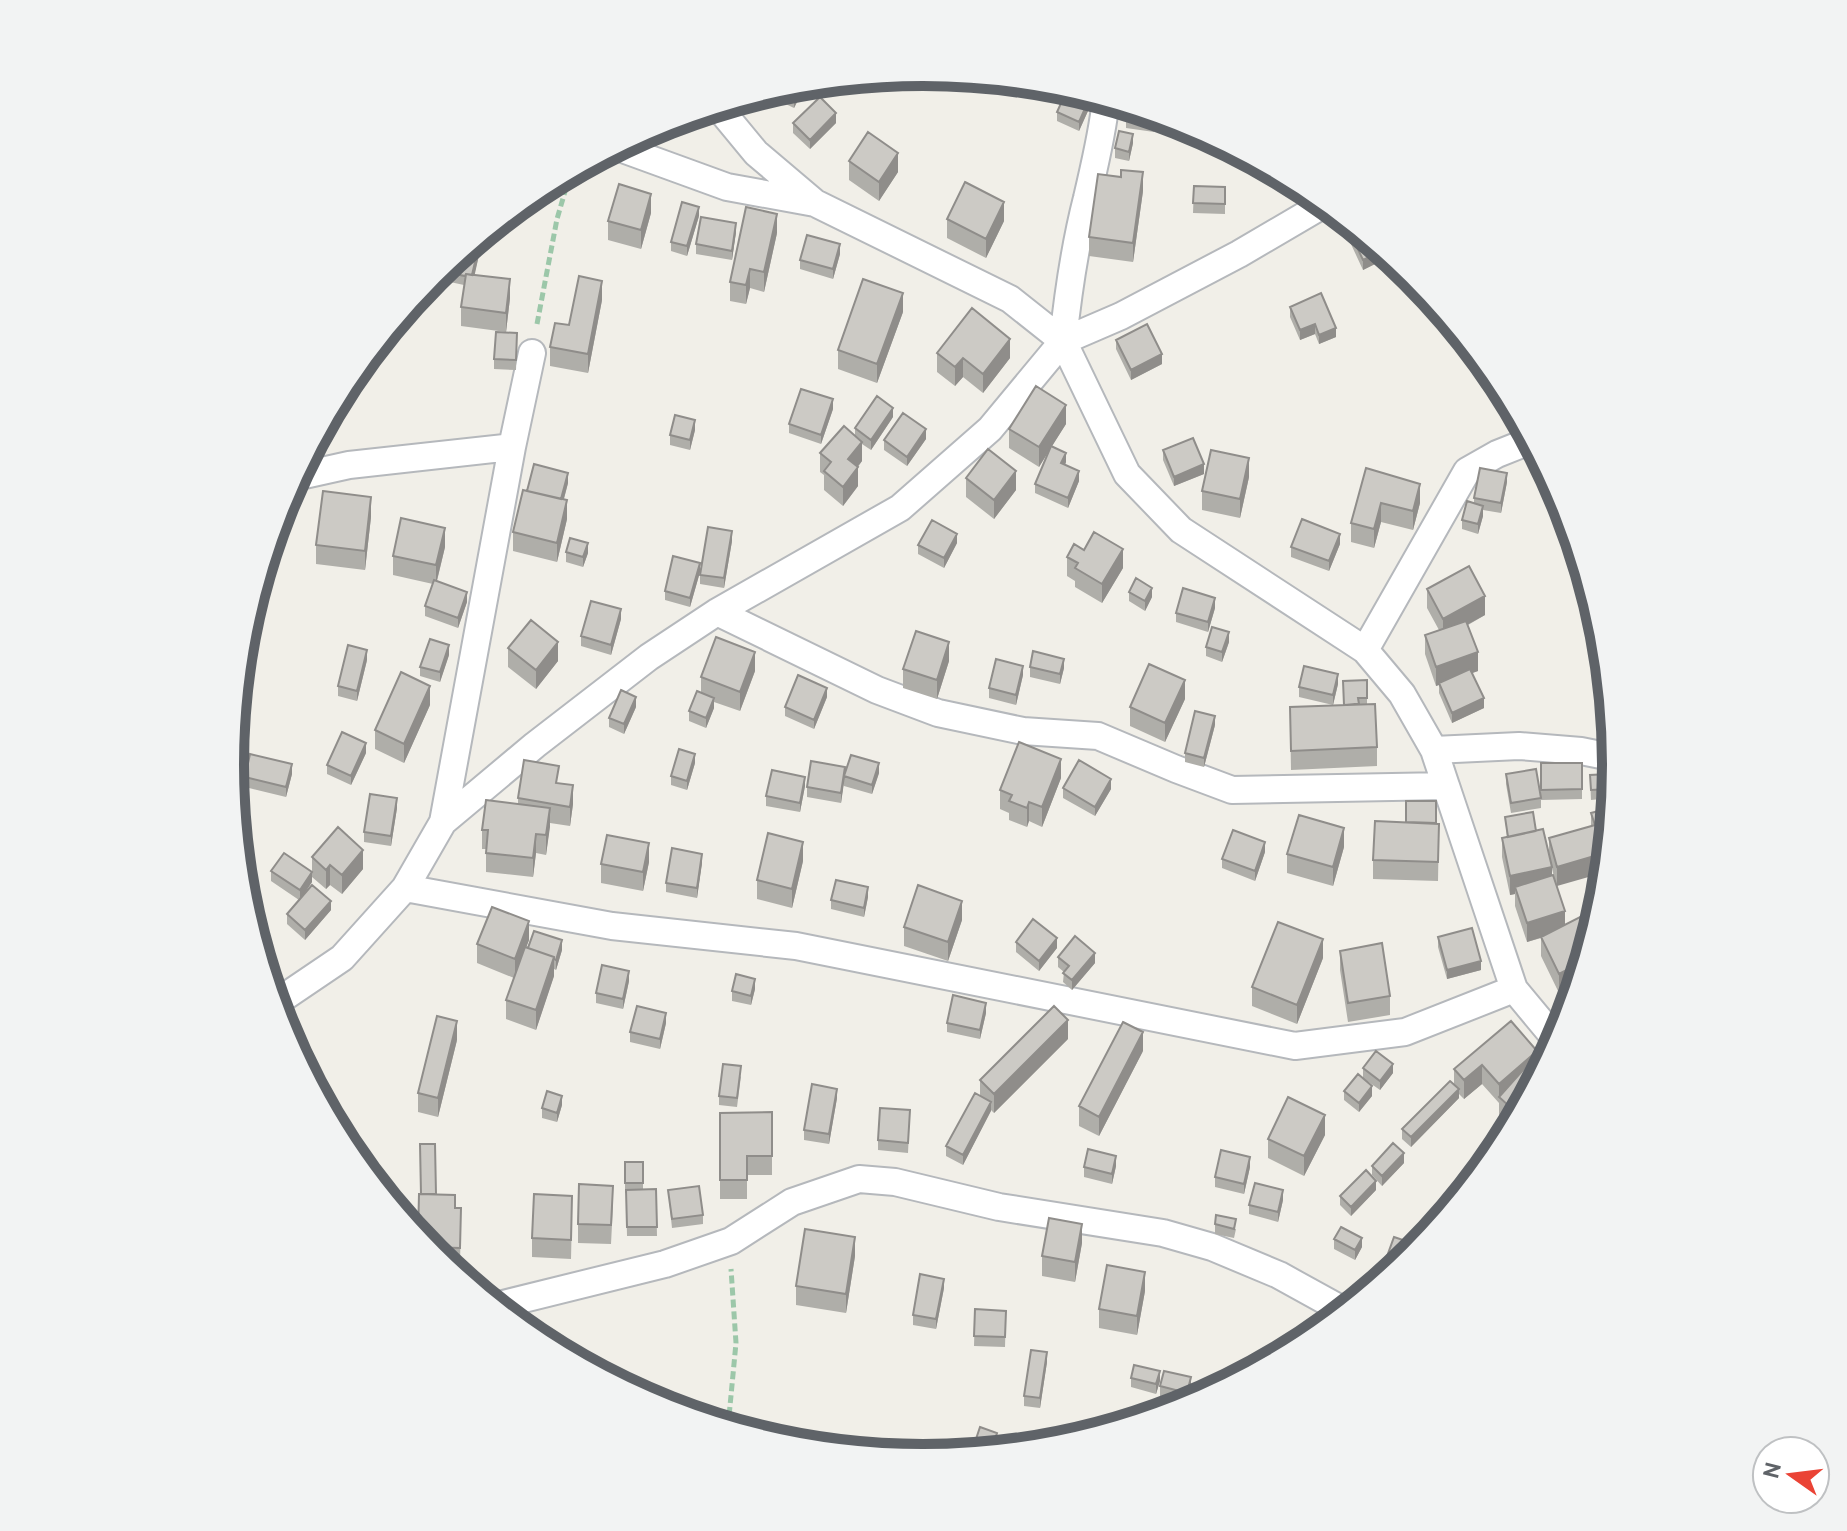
<svg xmlns="http://www.w3.org/2000/svg" width="1847" height="1531" viewBox="0 0 1847 1531" font-family="Overpass,sans-serif">
<style>
.lines{fill:none;stroke-linecap:round;stroke-linejoin:round}
.street-casing{stroke:#b5b8bc;stroke-width:30}
.path{stroke:#9cc7a9;stroke-width:5;stroke-dasharray:8 4;stroke-linecap:butt}
.street{stroke:#fff;stroke-width:26}
.wall{fill:#afaea9;fill-rule:evenodd}
.shaded-wall{fill:#8f8d8a}
.building{fill:#cccac5;stroke:#8f8d8a;stroke-width:2}
.rim{fill:none;stroke:#5f6368;stroke-width:10}
</style>
<rect width="100%" height="100%" fill="#f1efe8"/>
<g class="lines">
<g class="street-casing">
<path id="street" d="M617 147 727 187 815 203 756 153 718 107
M815 203 1010 299 1063 341 1127 474 1181 530 1365 650 1402 694 1434 750 1446 786
M1063 341C1068 293 1075 245 1087 198 1095 163 1102 136 1106 100
M295 477 349 465 512 447
M717 612 877 690 938 713 1023 731 1098 736 1176 769 1232 790 1446 786 1514 989
M1365 650 1467 471 1497 454 1532 440
M1434 750 1519 746 1581 751 1616 758
M443 822 512 447 532 353
M405 888 612 926 796 946 1295 1046 1405 1032 1514 989 1558 1042
M274 1004 342 958 405 888 443 822 535 745 649 657 717 612 900 508 990 429 1063 341 1121 316 1239 254 1326 203
M495 1306 665 1264 731 1241 792 1202 859 1179 895 1182 999 1207 1163 1233 1212 1247 1279 1275 1346 1312"/>
</g>
<path class="path" d="M537 324 557 219 571 171
M728 1427 736 1343 731 1269"/>
<use href="#street" class="street"/>
</g>
<path class="wall" d="M806 84 794 108 767 95V92L789 85Z
M1092 96V102L1079 131 1057 121V112Z
M1156 115 1154 132 1126 128V119Z
M793 123H836L810 149 793 133Z
M1133 143 1129 161 1115 158V148Z
M849 161 898 172 879 201 849 180Z
M1194 186 1225 187V214L1193 213Z
M1143 191 1133 262 1089 256V237Z
M532 194 527 212 515 208Z
M651 213 641 249 608 240V221Z
M699 216 687 256 671 251V242Z
M947 219 1004 221 986 258 947 238Z
M1357 229 1391 256 1363 270 1350 242V232Z
M736 232 732 260 696 254V244Z
M777 233 764 292 750 288 746 304 730 301V282Z
M840 254 833 279 800 269V260Z
M479 255 474 275 510 298 506 332 461 326V307L464 285 450 282V273Z
M602 300 588 373 550 366V347L569 325Z
M1290 307 1336 337 1319 344 1315 334 1300 340 1290 317Z
M903 312 877 383 838 369V350Z
M1116 340 1162 364 1131 380 1116 349Z
M517 343 516 370 494 369V359Z
M937 353 1010 358 983 393 963 377 955 386 937 372Z
M833 409 821 444 789 433V424Z
M893 417 871 450 862 444V461L858 467V486L843 506 824 490V475L820 472V453L855 435V428Z
M1066 424 1051 447 1066 462 1065 465 1079 481 1068 508 1035 493V484L1049 450 1039 467 1009 448V429Z
M695 430 690 450 670 445V435Z
M926 439 907 466 884 450V440Z
M1163 450 1204 474 1174 486 1163 460Z
M1366 468 1420 503 1413 530 1381 522 1374 548 1351 542V523Z
M1249 477 1240 518 1202 510V491Z
M966 478 1016 490 994 519 966 497Z
M1507 482 1501 513 1483 510V516L1478 534 1462 529V520L1474 503V498Z
M568 483 564 499 567 519 557 562 513 551V532L527 491Z
M371 517 365 570 316 564V545Z
M732 541 724 588 700 584V575Z
M957 543 944 568 918 554V545Z
M1340 544 1329 571 1291 557V547Z
M445 547 437 581 467 602 458 628 425 616V606L433 584 393 575V556Z
M1084 550 1123 568 1102 603 1075 587V581L1067 576V557Z
M566 552 588 553 583 567 566 562Z
M700 572 690 607 665 600V591Z
M1427 589 1485 615 1468 625 1478 671 1472 673 1484 708 1452 723 1439 693V685L1436 686 1425 654V635L1439 630 1427 608Z
M1129 592 1152 597 1145 611 1129 601Z
M1215 608 1208 632 1176 622V613Z
M621 619 611 655 581 646V636Z
M1605 641 1613 724H1602L1603 658H1604Z
M1229 642 1222 662 1206 656V647Z
M508 648 558 661 536 689 508 667Z
M449 655 440 682 420 676V667Z
M367 660 357 701 338 696V686Z
M949 661 937 699 903 688V669Z
M1030 667 1064 668 1060 684 1030 677Z
M755 671 740 711 714 702V708L706 728 689 721V711L701 693V677Z
M1023 675 1016 705 989 698V688Z
M1367 680V704L1377 747V766L1291 770 1290 707 1344 705Z
M1338 684 1333 705 1299 697V687Z
M827 697 814 729 785 716V707Z
M1185 699 1165 742 1130 726V707Z
M430 705 404 763 375 749V730Z
M636 707 624 734 609 727V718Z
M1215 725 1204 767 1185 762V753Z
M366 753 351 785 327 774V765Z
M695 763 687 790 671 785V776Z
M1541 763H1582V799L1541 800Z
M879 773 872 794 844 786V780L841 803 807 797V787L845 775Z
M292 774 286 797 245 787V777Z
M1506 774 1541 798V808L1511 813 1506 784Z
M1609 774 1610 798 1591 800 1590 775Z
M1061 778 1042 827 1029 821 1027 827 1009 820V813L1000 809V790Z
M559 783 573 804 570 826 550 823 546 855 536 853 533 877 486 872V849H482V830L518 804V798Z
M805 786 800 812 766 806V796Z
M1063 788 1111 789 1095 816 1063 798Z
M1613 807 1557 886 1565 911 1559 993 1541 956V938L1527 942 1515 906V894L1510 895 1502 857V838L1507 837 1505 817 1536 831 1549 856V838L1591 826V813ZM1550 861 1556 884 1552 875Z
M397 808 391 846 364 842V832Z
M1436 823 1439 824 1438 881 1373 879V860Z
M1344 847 1333 886 1287 873V854Z
M1265 852 1255 881 1222 868V859Z
M312 857 363 869 342 894 330 885 326 889 312 877V882L303 895 331 910 305 940 287 924V914L299 900 271 881V871L312 872Z
M803 861 792 908 757 899V880Z
M649 862 643 891 601 883V864Z
M702 863 697 898 666 892V883Z
M868 897 864 917 831 909V900Z
M962 920 948 961 904 946V927Z
M1438 937 1481 970 1447 979 1438 947Z
M529 940 526 947 562 950 556 970 554 969V976L536 1030 506 1019V1000L514 978 477 963V944Z
M1016 942 1057 948 1039 971 1016 952Z
M1340 951 1390 996V1015L1348 1022 1340 970Z
M1058 957 1095 963 1072 990 1063 982 1064 972 1058 967Z
M1323 958 1297 1024 1252 1006V987Z
M629 981 623 1009 596 1003V993Z
M1578 984 1572 1006 1569 1001V991Z
M755 989 751 1005 732 1001V991Z
M986 1013 980 1039 947 1032V1023Z
M1511 1021 1537 1064 1543 1070 1512 1128 1499 1116V1103L1482 1084 1464 1099 1459 1094V1098L1411 1147 1402 1139V1129L1454 1084V1069Z
M666 1023 660 1049 630 1042V1032Z
M1068 1039 994 1113 991 1110 963 1165 946 1156V1146L980 1096V1080Z
M457 1040 438 1117 418 1112V1093Z
M1143 1051 1099 1136 1079 1126V1106Z
M1363 1068 1393 1073 1380 1090 1363 1078Z
M741 1076 737 1107 719 1105V1096Z
M1344 1091 1372 1096 1359 1112 1344 1100Z
M837 1098 829 1144 804 1140V1130Z
M562 1105 557 1122 542 1118V1108Z
M910 1110 908 1153 878 1150V1140Z
M772 1112V1175H747V1199H720V1113Z
M1325 1135 1304 1176 1268 1158V1139Z
M625 1162H643V1189H656L657 1236H627L626 1193H625Z
M1404 1163 1382 1186 1372 1175V1166Z
M1116 1166 1112 1184 1084 1177V1167Z
M1250 1167 1244 1194 1215 1187V1177Z
M668 1190 703 1215V1224L672 1228Z
M1376 1190 1351 1216 1340 1205V1196Z
M436 1194 455 1208H461L460 1267H446L433 1256 418 1237Z
M1283 1200 1278 1222 1249 1214V1205Z
M613 1205 611 1244 578 1243V1224Z
M572 1215 571 1259 532 1257V1238Z
M1215 1224 1236 1229 1234 1238 1215 1234Z
M1334 1239 1362 1247 1355 1260 1334 1249Z
M1082 1243 1075 1282 1042 1276V1256Z
M1418 1251 1414 1256 1392 1274 1385 1272V1262Z
M855 1256 846 1313 796 1305V1286Z
M944 1288 936 1329 913 1325V1315Z
M1145 1291 1137 1335 1099 1328V1309Z
M975 1309 1006 1311 1005 1347 974 1346Z
M1047 1362 1040 1408 1024 1406V1396Z
M1131 1378 1160 1381 1156 1394 1131 1387Z
M1160 1386H1191L1187 1402 1160 1396Z"/>
<path class="shaded-wall" d="M801 84H806L794 108V98Z
M1091 95 1092 96V102L1079 131V122Z
M836 113V123L810 149V140Z
M1133 134V143L1129 161V152Z
M898 153V172L879 201V182Z
M1143 172V191L1133 262V243Z
M532 194 527 212V198Z
M651 194V213L641 249V230Z
M1004 202V221L986 258V239Z
M699 207V216L687 256V246Z
M777 214V233L764 292V272Z
M736 223V232L732 260V251Z
M840 244V254L833 279V269Z
M479 245V255L472 287V277Z
M1384 250 1391 256 1363 270V260Z
M750 269V288L746 304V285Z
M510 279V298L506 332V313Z
M602 281V300L588 373V354Z
M903 293V312L877 383V364Z
M1315 324V334L1300 340V330Z
M1336 328V337L1319 344V335Z
M1010 339V358L983 393V374Z
M1162 354V364L1131 380V370Z
M963 358V377L955 386V367Z
M833 399V409L821 444V435Z
M1066 405V424L1039 467V447Z
M893 408V417L871 450V440Z
M327 417 328 436 316 439Z
M695 420V430L690 450V440Z
M926 429V439L907 466V457Z
M862 442V461L848 478V459Z
M1066 453V462L1061 473V463Z
M1249 458V477L1240 518V499Z
M1204 464V474L1174 486V477Z
M858 467V486L843 506V487Z
M1016 471V490L994 519V500Z
M1079 471V481L1068 508V498Z
M568 473V483L560 513V503Z
M1507 473V482L1501 513V503Z
M1420 484V503L1413 530V511Z
M371 497V517L365 570V551Z
M567 500V519L557 562V543Z
M1381 503V522L1374 548V529Z
M1483 506V516L1478 534V524Z
M445 528V547L436 584V565Z
M732 531V541L724 588V578Z
M957 534V543L944 568V558Z
M1340 534V544L1329 571V561Z
M588 543V553L583 567V557Z
M1123 549V568L1102 603V584Z
M700 563V572L690 607V598Z
M1152 588V597L1145 611V601Z
M467 592V602L458 628V618Z
M1485 596V615L1443 638V619Z
M1215 598V608L1208 632V622Z
M621 609V619L611 655V645Z
M1229 632V642L1222 662V652Z
M558 642V661L536 689V670Z
M949 642V661L937 699V680Z
M449 645V655L440 682V672Z
M367 650V660L357 701V691Z
M755 652V671L740 711V692Z
M1478 652V671L1436 686V667Z
M1064 659V668L1060 684V674Z
M1023 666V675L1016 705V695Z
M1338 674V684L1333 705V695Z
M1185 680V699L1165 742V723Z
M430 686V705L404 763V744Z
M827 688V697L814 729V720Z
M636 697V707L624 734V724Z
M714 698V708L706 728V718Z
M1484 698V708L1452 723V713Z
M1215 716V725L1204 767V758Z
M366 743V753L351 785V776Z
M695 754V763L687 790V781Z
M1061 759V778L1042 827V807Z
M879 763V773L872 794V785Z
M292 764V774L286 797V787Z
M845 767V776L841 803V793Z
M805 777V786L800 812V803Z
M1111 779V789L1095 816V807Z
M573 785V804L570 826V807Z
M397 798V808L391 846V836Z
M1029 802V821L1027 827V808Z
M550 808V827L546 855V835Z
M1344 828V847L1333 886V867Z
M536 834V853L533 877V858Z
M803 842V861L792 908V889Z
M1265 842V852L1255 881V871Z
M649 843V862L643 891V872Z
M363 850V869L342 894V875Z
M1608 852 1606 872 1557 886V867Z
M702 854V863L697 898V888Z
M330 865V885L326 889V870Z
M1552 867V886L1515 887V894L1510 895V876Z
M312 872V882L300 900V890Z
M868 887V897L864 917V908Z
M331 901V910L305 940V930Z
M962 901V920L948 961V942Z
M1565 911V930L1527 942V923Z
M529 921V940L515 978V959Z
M1057 938V948L1039 971V961Z
M1323 939V958L1297 1024V1005Z
M562 940V950L556 970V960Z
M1095 953V963L1072 990V980Z
M554 957V976L536 1030V1010Z
M1586 960 1579 983 1559 993V974Z
M1481 961V970L1447 979V970Z
M629 971V981L623 1009V999Z
M755 979V989L751 1005V996Z
M986 1003V1013L980 1039V1030Z
M666 1013V1023L660 1049V1039Z
M1068 1020V1039L994 1113V1094Z
M457 1021V1040L438 1117V1098Z
M1143 1032V1051L1099 1136V1117Z
M1537 1051V1070L1499 1097V1103V1084Z
M1393 1064V1073L1380 1090V1081Z
M1482 1065V1084L1464 1099V1080Z
M1372 1086V1096L1359 1112V1103Z
M837 1089V1098L829 1144V1134Z
M1459 1089V1098L1411 1147V1137Z
M562 1096V1105L557 1122V1113Z
M991 1102V1111L963 1165V1155Z
M1325 1115V1135L1304 1176V1156Z
M1404 1153V1163L1382 1186V1176Z
M370 1155V1174L369 1178 366 1174Z
M1116 1156V1166L1112 1184V1174Z
M1250 1157V1167L1244 1194V1184Z
M1376 1181V1190L1351 1216V1207Z
M1283 1190V1200L1278 1222V1212Z
M1082 1224V1243L1075 1282V1262Z
M855 1237V1256L846 1313V1294Z
M1362 1238V1247L1355 1260V1250Z
M1145 1272V1291L1137 1335V1316Z
M944 1279V1288L936 1329V1319Z
M1047 1352V1362L1040 1408V1398Z
M1160 1371V1381L1156 1394V1384Z
M1191 1377V1386L1187 1402V1393Z
M997 1433V1442L994 1452H991Z"/>
<path class="building" d="M801 84 794 98 776 89 789 85Z
M1068 88 1091 95 1079 122 1057 112Z
M820 97 836 113 810 140 793 123Z
M1127 106 1155 114 1154 122 1126 119Z
M1119 131 1133 134 1129 152 1115 148Z
M868 132 898 153 879 182 849 161Z
M1121 170 1143 172 1133 243 1089 237 1098 174 1121 177Z
M965 182 1004 202 986 239 947 219Z
M619 184 651 194 641 230 608 221Z
M1194 186 1225 187V204L1193 203Z
M682 202 699 207 687 246 671 242Z
M746 207 777 214 764 272 750 269 746 285 730 282Z
M701 217 736 223 732 251 696 244Z
M1357 229 1384 250 1363 260 1350 232Z
M807 235 840 244 833 269 800 260Z
M471 244 479 245 472 275 466 274 465 276 450 273 452 259Z
M466 274 510 279 506 313 461 307Z
M579 276 602 281 588 354 550 347 555 323 569 325Z
M863 279 903 293 877 364 838 350Z
M1321 293 1336 328 1319 335 1315 324 1300 330 1290 307Z
M972 308 1010 339 983 374 963 358 955 367 937 353Z
M1147 324 1162 354 1131 370 1116 340Z
M496 332 517 333 516 360 494 359Z
M1036 386 1066 405 1039 447 1009 429Z
M801 389 833 399 821 435 789 424Z
M877 396 893 408 871 440 855 428Z
M903 413 926 429 907 457 884 440Z
M675 415 695 420 690 440 670 435Z
M844 426 862 442 848 459 858 467 843 487 824 471 831 462 820 453Z
M1193 438 1204 464 1174 477 1163 450Z
M1051 446 1066 453 1061 463 1079 471 1068 498 1035 484Z
M988 449 1016 471 994 500 966 478Z
M1211 450 1249 458 1240 499 1202 491Z
M534 464 568 473 561 499 527 491Z
M1366 468 1420 484 1413 511 1381 503 1374 529 1351 523Z
M1480 468 1507 473 1501 503 1474 498Z
M523 490 567 500 557 543 513 532Z
M323 491 371 497 365 551 316 545Z
M1467 501 1483 506 1478 524 1462 520Z
M401 518 445 528 436 565 393 556Z
M1302 519 1340 534 1329 561 1291 547Z
M932 520 957 534 944 558 918 545Z
M708 527 732 531 724 578 700 575Z
M1094 532 1123 549 1102 584 1075 568 1078 563 1067 557 1074 544 1084 550Z
M570 538 588 543 583 557 566 552Z
M673 556 700 563 690 598 665 591Z
M1469 566 1485 596 1443 619 1427 589Z
M1136 578 1152 588 1145 601 1129 592Z
M434 580 467 592 458 618 425 606Z
M1183 588 1215 598 1208 622 1176 613Z
M591 601 621 609 611 645 581 636Z
M531 620 558 642 536 670 508 648Z
M1466 621 1478 652 1436 667 1425 635Z
M1212 627 1229 632 1222 652 1206 647Z
M916 631 949 642 937 680 903 669Z
M716 637 755 652 740 692 701 677Z
M430 639 449 645 440 672 420 667Z
M348 645 367 650 357 691 338 686Z
M1033 651 1064 659 1060 674 1030 667Z
M1603 658H1606L1609 688 1602 687Z
M996 659 1023 666 1016 695 989 688Z
M1149 664 1185 680 1165 723 1130 707Z
M1304 666 1338 674 1333 695 1299 687Z
M1470 669 1484 698 1452 713 1439 683Z
M401 672 430 686 404 744 375 730Z
M798 675 827 688 814 720 785 707Z
M1367 680V698H1358L1359 704 1344 705 1343 681Z
M621 690 636 697 624 724 609 718Z
M697 691 714 698 706 718 689 711Z
M1603 693H1610L1612 715 1602 714Z
M1375 704 1377 747 1291 751 1290 707Z
M1195 711 1215 716 1204 758 1185 753Z
M342 732 366 743 351 776 327 765Z
M1019 742 1061 759 1042 807 1029 802 1027 808 1009 801 1012 795 1000 790Z
M679 749 695 754 687 781 671 776Z
M250 754 292 764 286 787 245 777Z
M851 755 879 763 872 785 844 776Z
M524 760 559 766 556 783 573 785 570 807 518 798Z
M1079 760 1111 779 1095 807 1063 788Z
M811 761 845 767 841 793 807 787Z
M1541 763H1582V789L1541 790Z
M1536 769 1541 798 1511 803 1506 774Z
M772 770 805 777 800 803 766 796Z
M1609 774 1610 789 1591 790 1590 775Z
M370 794 397 798 391 836 364 832Z
M486 800 550 808 546 835 536 834 533 858 486 853 488 830H482Z
M1406 801H1436V823L1406 822Z
M1613 807 1608 852 1557 867 1549 838 1595 825 1591 813Z
M1533 812 1536 831 1508 837 1505 817Z
M1299 815 1344 828 1333 867 1287 854Z
M1375 821 1439 824 1438 862 1373 860Z
M338 827 363 850 342 875 330 865 326 870 312 857Z
M1543 829 1552 867 1510 876 1502 838Z
M1233 830 1265 842 1255 871 1222 859Z
M768 833 803 842 792 889 757 880Z
M607 835 649 843 643 872 601 864Z
M672 848 702 854 697 888 666 883Z
M284 853 312 872 300 890 271 871Z
M1553 875 1565 911 1527 923 1515 887Z
M836 880 868 887 864 908 831 900Z
M312 885 331 901 305 930 287 914Z
M918 885 962 901 948 942 904 927Z
M492 907 529 921 515 959 477 944Z
M1582 916 1593 937 1586 960 1559 974 1541 937Z
M1033 919 1057 938 1039 961 1016 942Z
M1278 922 1323 939 1297 1005 1252 987Z
M1472 928 1481 961 1447 970 1438 937Z
M534 931 562 940 556 960 554 959V957L528 948Z
M1075 936 1095 953 1072 980 1063 973 1069 966 1058 957Z
M1382 943 1390 996 1348 1003 1340 951Z
M525 947 554 957 536 1010 506 1000Z
M602 965 629 971 623 999 596 993Z
M736 974 755 979 751 996 732 991Z
M1578 984 1574 999 1569 991Z
M953 995 986 1003 980 1030 947 1023Z
M637 1006 666 1013 660 1039 630 1032Z
M1054 1006 1068 1020 994 1094 980 1080Z
M437 1016 457 1021 438 1098 418 1093Z
M1511 1021 1537 1051 1499 1084 1482 1065 1464 1080 1454 1069Z
M1123 1022 1143 1032 1099 1117 1079 1106Z
M1376 1051 1393 1064 1380 1081 1363 1068Z
M1532 1060 1543 1070 1536 1080 1537 1081 1519 1115 1499 1097Z
M723 1064 741 1066 737 1098 719 1096Z
M1358 1074 1372 1086 1359 1103 1344 1091Z
M1450 1081 1459 1089 1411 1137 1402 1129Z
M812 1084 837 1089 829 1134 804 1130Z
M547 1091 562 1096 557 1113 542 1108Z
M975 1093 991 1102 963 1155 946 1146Z
M1288 1097 1325 1115 1304 1156 1268 1139Z
M880 1108 910 1110 908 1143 878 1140Z
M772 1112V1156H747V1180H720V1113Z
M1393 1143 1404 1153 1382 1176 1372 1166Z
M420 1144H435L436 1194H421Z
M1088 1149 1116 1156 1112 1174 1084 1167Z
M1221 1150 1250 1157 1244 1184 1215 1177Z
M347 1151 370 1155 366 1174Z
M625 1162H643V1183H625Z
M1366 1170 1376 1181 1351 1207 1340 1196Z
M1255 1183 1283 1190 1278 1212 1249 1205Z
M579 1184 613 1186 611 1225 578 1224Z
M699 1186 703 1215 672 1219 668 1190Z
M656 1189 657 1227H627L626 1190Z
M419 1194 455 1195V1208H461L460 1248 426 1247 418 1237Z
M534 1194 572 1196 571 1240 532 1238Z
M1216 1215 1236 1219 1234 1229 1215 1224Z
M1049 1218 1082 1224 1075 1262 1042 1256Z
M1341 1227 1362 1238 1355 1250 1334 1239Z
M805 1229 855 1237 846 1294 796 1286Z
M1394 1237 1418 1245 1414 1255 1400 1267 1385 1262Z
M1107 1265 1145 1272 1137 1316 1099 1309Z
M920 1274 944 1279 936 1319 913 1315Z
M975 1309 1006 1311 1005 1337 974 1336Z
M1031 1350 1047 1352 1040 1398 1024 1396Z
M1134 1365 1160 1371 1156 1384 1131 1378Z
M1164 1371 1191 1377 1187 1393 1160 1386Z
M980 1427 997 1433 991 1452 971 1454Z"/>
<path d="M0 0H1847V1531H0ZM244 765a679 679 0 1 1 1358 0a679 679 0 1 1-1358 0Z" fill="#f2f3f3" fill-rule="evenodd"/>
<path class="rim" d="M244 765a679 679 0 1 1 1358 0a679 679 0 1 1-1358 0Z"/>
<g transform="translate(1791 1475) rotate(284)"><circle r="38" fill="#ffffff" stroke="#bfc1c3" stroke-width="2"/>
<path d="M0-6L14 30L0 20L-14 30Z" fill="#ea4335"/>
<text y="-12" font-size="22" font-weight="bold" text-anchor="middle" fill="#5f6368">N</text>
</g>
</svg>
